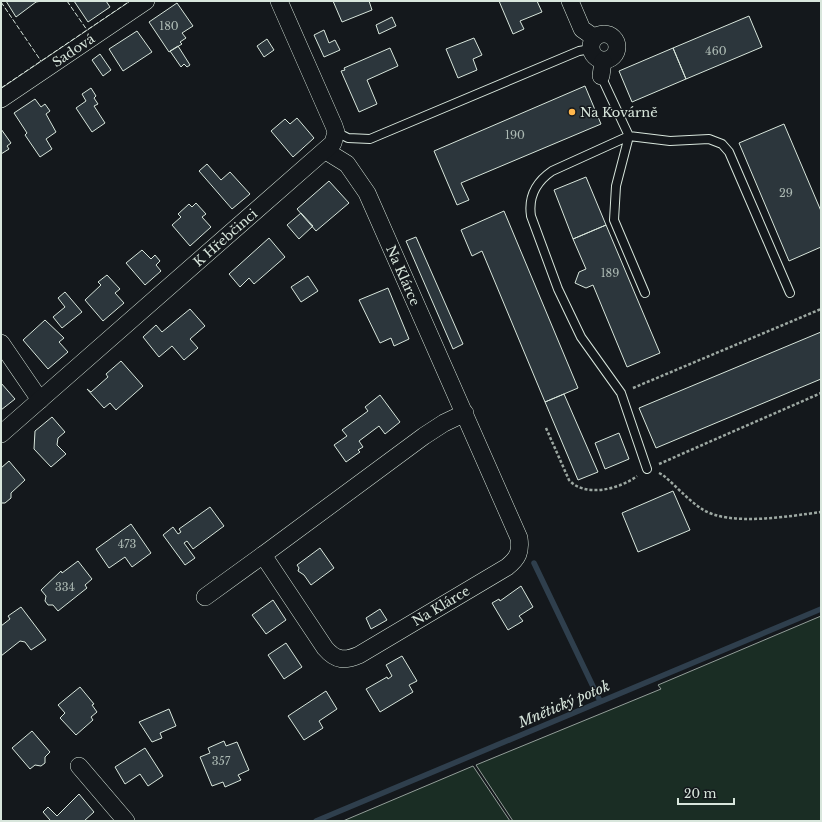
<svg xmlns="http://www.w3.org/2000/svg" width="822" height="822" viewBox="0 0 822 822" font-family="'Libre Baskerville',serif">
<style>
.green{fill:#1a2d24;stroke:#939e99}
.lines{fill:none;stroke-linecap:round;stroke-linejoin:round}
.stream{stroke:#2f3f4d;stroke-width:5.5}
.building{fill:#2c363c;stroke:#d8e6dc}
.lane-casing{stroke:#d8e6dc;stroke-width:10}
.street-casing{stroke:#d8e6dc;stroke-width:18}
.path{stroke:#9da8a2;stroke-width:2.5;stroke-dasharray:3 2;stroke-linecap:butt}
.lane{stroke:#14181c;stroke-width:8}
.street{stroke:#14181c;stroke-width:17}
.fence{stroke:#d8e6dc;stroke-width:1;stroke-dasharray:5 2;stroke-linecap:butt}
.poi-dot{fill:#ffb74d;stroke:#14181c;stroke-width:1.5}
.labels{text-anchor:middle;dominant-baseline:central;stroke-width:3;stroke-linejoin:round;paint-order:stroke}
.number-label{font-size:11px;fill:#adbab4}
.street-label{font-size:13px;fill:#d8e6dc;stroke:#14181c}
.poi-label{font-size:13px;fill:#d8e6dc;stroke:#14181c;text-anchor:start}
.water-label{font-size:14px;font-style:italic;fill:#d8e6dc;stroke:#14181c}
</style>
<rect width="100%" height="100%" fill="#14181c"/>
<path class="green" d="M821 616V821H513L476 765 661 689 658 685Z
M473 766 510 821H343Z"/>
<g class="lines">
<path class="stream" d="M534 563 600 701
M316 821 821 609"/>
</g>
<path class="building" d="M6 1H42L36 2 16 17Z
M74 1H106L110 7 88 22Z
M333 1H369L372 10 342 22Z
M499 1H537L542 12 520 21 524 29 513 34Z
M177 3 193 26 182 33 186 38 180 42 182 44 169 52 149 22Z
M749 16 762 47 686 79 673 48Z
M392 17 396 26 379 34 376 25Z
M324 30 329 43 335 40 340 50 324 57 314 35Z
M137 31 152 52 123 71 109 49Z
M474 38 482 55 473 59 477 70 458 78 446 49Z
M267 39 274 50 264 57 257 46Z
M178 46 190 65 187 67 184 64 181 67 170 51Z
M390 48 398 66 367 80 377 104 359 112 341 71 345 70 344 68Z
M673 48 686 79 632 102 619 71Z
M100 54 111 70 103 76 92 60Z
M585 86 601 124 461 183 469 200 457 205 434 151Z
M91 88 96 96 94 98 98 104 94 106 105 123 92 132 76 108 86 101 82 94Z
M35 99 41 107 45 104 50 111 46 114 56 132 46 139 52 149 40 157 25 135 27 133 14 113Z
M297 118 314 138 293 157 271 131 285 119 290 124Z
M784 124 821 211V247L789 261 739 143Z
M1 129 11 143 7 146 9 149 1 154Z
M207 164 221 180 230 172 250 194 232 209 199 171Z
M586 177 606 225 573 239 554 190Z
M329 181 349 203 316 231 297 209Z
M196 203 206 214 202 217 211 227 190 246 172 225 181 217 178 214 189 204 192 207Z
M504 211 578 388 545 402 482 251 472 256 461 230Z
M301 213 313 226 299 239 287 225Z
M606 225 660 353 627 367 593 285 586 288 575 283 579 272 586 269 573 239Z
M416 237 463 344 453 349 406 241Z
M269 238 285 257 254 284 249 278 240 287 229 274Z
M142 250 151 259 155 255 160 261 156 265 161 271 145 285 126 263Z
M107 275 120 289 115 293 124 303 103 321 85 300 101 285 98 282Z
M308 276 318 291 301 302 291 287Z
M388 288 409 339 394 346 391 338 380 343 359 300Z
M65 292 82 312 62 328 53 317 65 307 58 298Z
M190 309 205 326 190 339 198 348 184 360 172 346 159 357 143 337 156 325 162 332Z
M45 320 64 338 59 342 68 352 48 369 23 340Z
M821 332V379L656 448 639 408Z
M121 361 143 386 116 410 110 403 104 408 87 389 91 392 108 377 106 374Z
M1 383 15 399 1 410Z
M564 394 598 472 578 480 545 402Z
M380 395 400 422 385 434 379 426 359 441 363 447 358 450 360 452 346 462 334 445 347 436 342 430 368 411 365 407Z
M52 417 65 432 58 438 57 445 66 454 51 467 34 449 35 431Z
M619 433 629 459 605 469 595 443Z
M9 461 25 480 11 493V498L5 503H1V468Z
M673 491 690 530 638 552 622 513Z
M210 507 224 526 193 549 187 541 184 543 195 558 185 565 163 535 173 527 178 534 181 532 179 529Z
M131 524 151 553 132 567 125 557 109 568 96 549Z
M320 548 334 568 311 585 304 575 298 571 299 568 297 565Z
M78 561 92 579 85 585 87 588 58 611 53 605H48L45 601 46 596 41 590 61 571 62 573Z
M521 586 533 607 519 616 523 621 508 630 492 603 499 599 500 601Z
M273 600 286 620 266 634 252 615Z
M21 607 46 640 31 650 25 642 20 641 1 656V626L10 619 8 616Z
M380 609 387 620 371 629 366 618Z
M286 643 302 667 284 679 268 655Z
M402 656 417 681 409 685 413 692 380 712 366 689 387 677 388 679 392 676 386 665Z
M80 687 94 704 92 705 97 712 91 717 93 720 76 735 60 718 65 713 58 705Z
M326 691 337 709 319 721 323 728 304 740 288 716Z
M169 709 176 726 160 733 162 738 152 742 139 722Z
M32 731 50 752 45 757V763L41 766 35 765 30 769 12 748Z
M224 741 226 746 237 742 249 770 238 775 241 780 225 787 223 782 212 786 200 757 210 753 208 748Z
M145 748 163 776 148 786 140 774 125 784 115 767Z
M79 794 94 812 84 821H49L50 820 43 812 48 807 57 816Z"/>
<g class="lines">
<g class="lane-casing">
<path id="lane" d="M601 76 629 136 670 141 709 139 722 144 729 152 790 293
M336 132 348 138 370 139 579 51 591 49
M629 136 552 171C536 182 528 196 531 216L558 289 581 337 621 393 647 469
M629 136 616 186 614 220 645 293"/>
</g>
<g class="street-casing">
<g id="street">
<path d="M570 1 582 29 595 38"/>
<circle cx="604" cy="47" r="13"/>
<path d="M601 76 603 61"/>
<path id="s1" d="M1 99 146 1"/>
<path id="s2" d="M326 151 347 164 367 193 519 538C521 552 518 558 507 567L359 655C345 661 336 661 325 648L263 555 424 436 444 423 465 413"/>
<path d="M1 343 40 400"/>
<path id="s3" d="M1 434 333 143 336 132 334 126 279 1"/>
<path d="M205 597 263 555"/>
<path d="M79 766 126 821"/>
</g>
</g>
<path class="path" d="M633 388 821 309
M546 428 569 480C585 498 620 489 637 476
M659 464 821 393
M659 473 663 475C676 486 688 500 702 509 729 527 790 516 821 512"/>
<use href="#lane" class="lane"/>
<use href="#street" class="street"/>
<path class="fence" d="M67 1 87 30
M1 2 41 61
M1 88 130 1"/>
</g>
<circle class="poi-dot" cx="572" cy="112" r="4"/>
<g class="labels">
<g class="number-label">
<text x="169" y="26">180</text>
<text x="716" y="51">460</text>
<text x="515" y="135">190</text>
<text x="786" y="193">29</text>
<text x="610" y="273">189</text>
<text x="127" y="544">473</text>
<text x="65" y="587">334</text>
<text x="221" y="761">357</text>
</g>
<g class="street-label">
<text stroke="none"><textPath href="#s1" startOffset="87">Sadová</textPath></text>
<text stroke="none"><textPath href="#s3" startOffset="298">K Hřebčinci</textPath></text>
<text stroke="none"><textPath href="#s2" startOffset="150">Na Klárce</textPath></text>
<text transform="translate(441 606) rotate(-31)">Na Klárce</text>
</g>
<g class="poi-label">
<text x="580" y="112">Na Kovárně</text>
</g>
<g class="water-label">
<text transform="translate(564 704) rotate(-23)">Mnětický potok</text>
</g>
</g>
<rect width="822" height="822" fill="none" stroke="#d8e6dc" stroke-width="4"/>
<path d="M678 798v6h56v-6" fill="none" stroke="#d8e6dc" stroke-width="2"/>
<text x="684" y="798" font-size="12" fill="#d8e6dc" stroke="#14181c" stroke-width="3" paint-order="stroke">20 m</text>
</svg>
